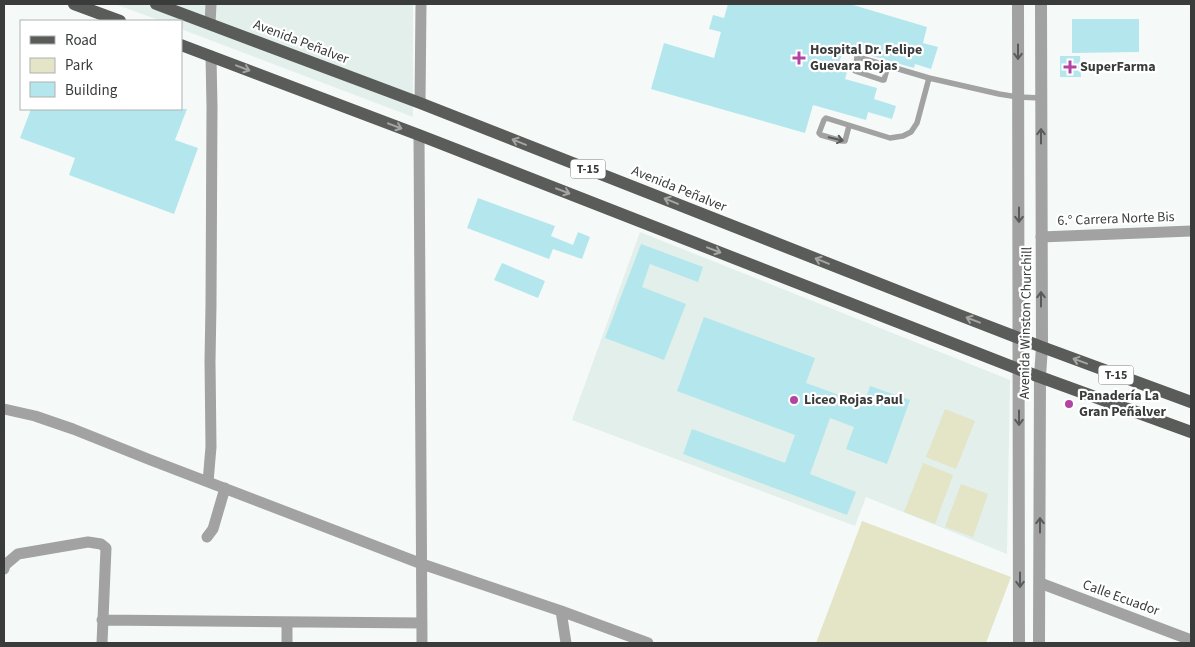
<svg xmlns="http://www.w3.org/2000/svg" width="1195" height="647" viewBox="0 0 1195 647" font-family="'Source Sans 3',sans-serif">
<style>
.built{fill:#e2efea}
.green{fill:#e4e4c6}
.building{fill:#b3e7ed}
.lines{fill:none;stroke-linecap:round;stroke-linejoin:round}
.service{stroke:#a1a2a1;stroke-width:5.5}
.minor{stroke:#a1a2a1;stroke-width:11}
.tertiary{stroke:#a1a2a1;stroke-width:12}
.primary{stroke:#5a5c59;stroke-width:12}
.oneway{stroke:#595b5a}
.oneway2{stroke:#a4a5a4}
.poi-dot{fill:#b344a2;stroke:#fff;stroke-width:2}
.labels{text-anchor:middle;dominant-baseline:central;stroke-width:4.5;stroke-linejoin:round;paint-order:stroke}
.shield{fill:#fff;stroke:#757676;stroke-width:1}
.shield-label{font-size:12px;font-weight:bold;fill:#3a3c3c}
.street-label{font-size:14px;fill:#3a3c3c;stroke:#fff}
.poi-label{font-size:14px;font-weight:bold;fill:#3a3c3c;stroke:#fff;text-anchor:start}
</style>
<rect width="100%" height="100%" fill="#f5faf8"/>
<path class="built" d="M115 4H413V117L181 29V21H161Z
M640 232 1010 380 1007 554 866 497 855 526 572 420Z"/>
<path class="green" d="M945 409 975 421 956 469 926 457Z
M923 463 953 475 935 524 904 512Z
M961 484 988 494 973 537 945 527Z
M862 521 1011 577 986 643H816Z"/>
<path class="building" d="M728 4H850L927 27 923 43 938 47 931 69 915 64 914 68 844 48 839 63 847 72 845 79 877 88 874 99 896 106 892 119 868 112 866 120 813 105 805 133 651 89 664 43 714 58 721 32 709 29 713 15 724 18Z
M1072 19H1139V52L1072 53Z
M1060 56H1080L1081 77H1060Z
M31 109H187L175 140 198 148 174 214 69 175 75 158 20 138Z
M478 198 555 226 551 236 573 245 578 232 590 237 582 259 553 249 549 259 467 228Z
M641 244 703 267 698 282 650 264 642 287 686 304 664 360 605 338Z
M502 263 545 281 538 298 494 280Z
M704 317 815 358 806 383 864 404 870 386 910 400 887 464 846 449 854 427 830 418 810 474 856 492 847 515 683 454 692 429 785 463 795 435 677 391Z"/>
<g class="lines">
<path class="service" d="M888 66 884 80H882L855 71 857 57H858L929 78 999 94 1018 97 1041 98
M849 126 845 141H842L821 135 819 133 824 120 826 118 890 138 903 136 911 132 917 123 929 78"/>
<path class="minor" d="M210 24 211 4
M420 103 421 4
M419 135 422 643
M1041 237 1191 231
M4 409 35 416 73 429 148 459 422 564 561 611 648 643
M208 482 211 447 210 361 211 305 212 107 211 56
M207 537 213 529 225 488
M4 569 5 565 18 554 88 542 101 544 106 548 102 643
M1040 583 1191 640
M561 611 566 643
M102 620 422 623
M287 643V622"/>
<path class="tertiary" d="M1018 4 1019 643
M1039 643 1040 376 1042 347 1041 4"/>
<path class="primary" d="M74 4 120 21
M156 4 420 103 959 315 1042 347 1191 402
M181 45 419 135 1018 369 1191 432"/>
</g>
<defs><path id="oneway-shaft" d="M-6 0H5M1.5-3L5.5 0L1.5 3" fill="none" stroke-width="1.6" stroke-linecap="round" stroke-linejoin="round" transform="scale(1.25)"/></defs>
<g class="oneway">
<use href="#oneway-shaft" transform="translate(1018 52) rotate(90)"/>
<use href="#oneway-shaft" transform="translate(1041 136) rotate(-90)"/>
<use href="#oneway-shaft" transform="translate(836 139) rotate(13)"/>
<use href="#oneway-shaft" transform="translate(1019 215) rotate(90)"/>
<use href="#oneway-shaft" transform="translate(1041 299) rotate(-90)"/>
<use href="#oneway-shaft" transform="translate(1019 418) rotate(90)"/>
<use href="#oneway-shaft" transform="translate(1040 525) rotate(-90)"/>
<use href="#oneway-shaft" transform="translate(1020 580) rotate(90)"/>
</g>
<g class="oneway2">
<use href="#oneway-shaft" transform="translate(243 68) rotate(21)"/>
<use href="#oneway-shaft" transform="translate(395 126) rotate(21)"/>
<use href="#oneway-shaft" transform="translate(519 142) rotate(-158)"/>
<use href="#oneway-shaft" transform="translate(563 191) rotate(21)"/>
<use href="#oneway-shaft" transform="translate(671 201) rotate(-158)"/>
<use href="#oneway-shaft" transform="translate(714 250) rotate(21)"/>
<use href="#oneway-shaft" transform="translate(822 261) rotate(-158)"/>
<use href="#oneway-shaft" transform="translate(973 320) rotate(-159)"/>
<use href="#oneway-shaft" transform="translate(1080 361) rotate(-160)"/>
</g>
<g class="poi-dot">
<path d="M796.5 50.5h5v5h5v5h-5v5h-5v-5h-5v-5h5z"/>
<path d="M1067.5 59.5h5v5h5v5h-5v5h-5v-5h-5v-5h5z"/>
<circle cx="794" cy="400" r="5"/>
<circle cx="1069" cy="404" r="5"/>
</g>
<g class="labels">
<g class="shield">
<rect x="570.5" y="159.5" width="35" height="19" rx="4"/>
<rect x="1098.5" y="365.5" width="35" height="19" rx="4"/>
</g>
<g class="shield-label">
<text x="588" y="169">T-15</text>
<text x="1116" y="375">T-15</text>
</g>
<g class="street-label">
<text transform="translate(301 42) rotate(21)">Avenida Peñalver</text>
<text transform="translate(679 189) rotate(22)">Avenida Peñalver</text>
<text transform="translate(1116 219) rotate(-2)">6.° Carrera Norte Bis</text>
<text transform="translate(1026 323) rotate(-89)">Avenida Winston Churchill</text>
<text transform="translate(1121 598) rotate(20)">Calle Ecuador</text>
</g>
<g class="poi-label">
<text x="810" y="50">Hospital Dr. Felipe<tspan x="810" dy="16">Guevara Rojas</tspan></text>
<text x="1080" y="67">SuperFarma</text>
<text x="1079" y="396">Panadería La<tspan x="1079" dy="16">Gran Peñalver</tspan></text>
<text x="804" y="400">Liceo Rojas Paul</text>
</g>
</g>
<rect width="1195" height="647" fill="none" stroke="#3a3c3c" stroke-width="10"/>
<rect x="20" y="20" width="162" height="90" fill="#ffffff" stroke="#b0b1b1"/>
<rect x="30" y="36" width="25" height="8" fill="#5a5c59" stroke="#b0b1b1"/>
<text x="65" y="45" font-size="15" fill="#3a3c3c">Road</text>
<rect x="30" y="58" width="25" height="15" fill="#e4e4c6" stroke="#b0b1b1"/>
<text x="65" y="70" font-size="15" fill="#3a3c3c">Park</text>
<rect x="30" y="82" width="25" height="15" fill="#b3e7ed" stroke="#b0b1b1"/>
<text x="65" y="95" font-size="15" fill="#3a3c3c">Building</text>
</svg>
